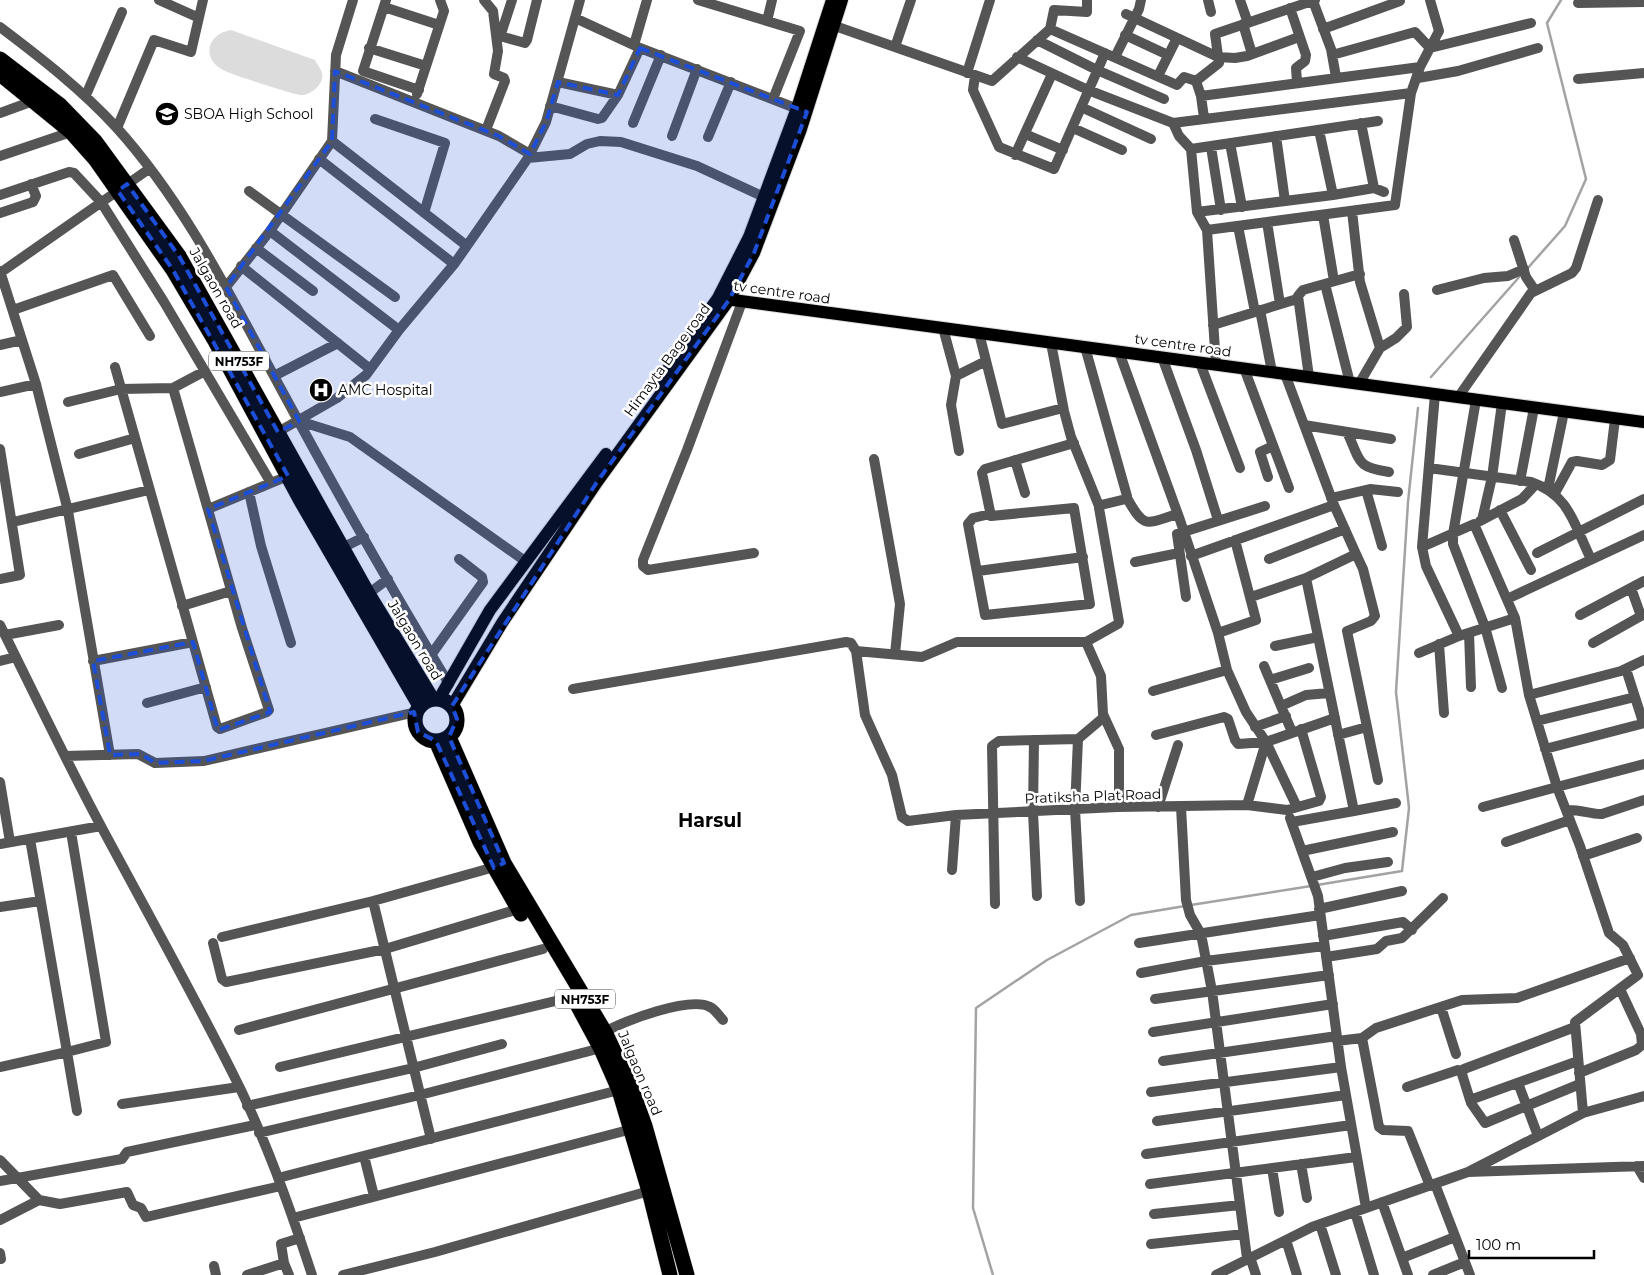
<svg xmlns="http://www.w3.org/2000/svg" width="1644" height="1275" viewBox="0 0 1644 1275" font-family="Montserrat,sans-serif">
<style>
.green{fill:#dcdcdc}
.lines{fill:none;stroke-linecap:round;stroke-linejoin:round}
.stream{stroke:#a3a3a3;stroke-width:2.5}
.major-casing{stroke:#dbdbdb;stroke-width:14}
.highway-casing{stroke:#dbdbdb;stroke-width:16}
.minor{stroke:#555;stroke-width:10}
.major{stroke:#000;stroke-width:12}
.highway{stroke:#000;stroke-width:15}
.marked{fill:#1d4ed8;fill-opacity:0.2;stroke:#1d4ed8;stroke-width:4;stroke-dasharray:10 6;stroke-linejoin:round}
.labels{text-anchor:middle;dominant-baseline:central;stroke-width:5;stroke-linejoin:round;paint-order:stroke}
.shield{fill:#fff;stroke:#4c4c4c;stroke-width:1}
.shield-label{font-size:12px;font-weight:bold;fill:#000}
.poi-label{font-size:14px;fill:#000;stroke:#fff;text-anchor:start}
.street-label{font-size:14px;fill:#000;stroke:#fff}
.district-label{font-size:19px;font-weight:bold;fill:#000;stroke:#fff}
</style>
<rect width="100%" height="100%" fill="#fff"/>
<path class="green" d="M231 30 315 60C317 64 321 69 322 73 325 84 310 96 300 95 292 94 230 74 223 70 201 58 207 34 231 30Z"/>
<g class="lines">
<path class="stream" d="M1527 269 1565 226 1586 179 1547 23 1561 0
M1431 377 1521 275
M1317 885 1402 871 1409 808 1396 692 1408 502 1418 408
M1191 905 1311 886
M993 1275 973 1208 976 1008 1047 960 1131 915 1185 906"/>
<g class="major-casing">
<path id="major" d="M718 298 1644 422
M658 383 718 298 749 237 797 108 832 0
M439 699 490 610 606 454
M452 706 502 623 597 482 729 300 754 253 801 129 842 0"/>
</g>
<g class="highway-casing">
<path id="highway" d="M0 59 60 105 95 141 179 256 368 594 432 699
M0 74 71 132 95 159 173 270 215 341 300 499 420 706
M415 720a21 21 0 1 1 42 0a21 21 0 1 1-42 0Z
M449 737 504 863 605 1032 631 1087 645 1126 687 1275
M436 741 480 842 521 914
M573 997 601 1049 619 1090 649 1191 670 1275"/>
</g>
<path class="minor" d="M159 0 197 17
M386 0 363 71 419 90
M484 0 493 11 498 51 494 74 504 78 505 81 486 130
M698 0 800 31 773 99
M1208 0 1211 12
M1240 0 1248 23
M1313 1 1331 49 1336 77
M1578 3 1644 2
M384 7 439 25
M1290 8 1306 55 1305 61 1296 68 1297 82
M1126 14 1218 57 1235 58 1247 56 1299 37
M575 18 640 48 803 111
M767 21 772 0
M1243 24 1252 54
M835 26 992 81 1050 29 1177 85 1184 77 1196 81 1201 96 1420 67 1411 93 1395 205 1207 230 1216 365
M0 27C41 58 81 89 116 127 185 203 232 299 281 389 335 489 391 588 449 684
M1050 29 1054 10 1087 12V0
M1323 29 1400 1
M496 35 525 43 527 40 537 0
M1125 35 1168 55
M500 37 512 0
M1037 40 1097 70 1164 99
M634 45 647 0
M895 47 911 0
M369 48 426 66
M1332 55 1415 32 1430 48 1531 23
M1017 57 1088 90 1173 123 1411 93
M1115 57 1139 9 1141 0
M1420 67 1439 31 1430 0
M335 71 499 136 530 154
M967 73 990 0
M975 76 973 90 999 147 1054 169 1105 53
M1158 76 1177 38
M1418 78 1458 71 1538 48
M1578 79 1644 73
M1196 81 1219 63 1215 34 1315 0
M558 82 618 95
M417 94 444 11 440 0
M86 95 122 12
M1201 96 1204 118
M550 106 598 119 602 118 618 95 640 48
M1081 107 1151 139
M0 113 33 101
M375 119 445 143 424 213
M633 123 661 55
M1173 123 1179 136 1191 149
M1361 123 1374 188
M117 128 154 40 191 52 203 0
M1073 128 1122 150
M1319 130 1333 195
M1025 134 1063 150
M672 136 697 69
M1276 136 1285 201
M708 137 731 82
M332 141 467 246
M1230 143 1242 207
M1211 147 1221 210
M1015 155 1052 74
M0 156 71 132
M528 158 570 154 587 144 600 141 621 142 697 166 764 197
M319 159 454 264
M249 191 395 297
M0 195 69 172 74 173 101 202 164 302 271 483
M1352 211 1360 282 1380 348 1359 384
M1197 212 1333 195 1374 188 1384 192
M0 213 33 202 36 196 31 184
M1323 215 1334 281
M1267 222 1280 304
M1238 226 1255 312
M1207 230 1197 212 1191 149 1378 121
M270 231 399 330
M1514 240 1526 277 1534 289
M256 248 313 291
M241 266 370 369
M0 271 36 384 68 511 110 755
M0 273 149 169
M1325 284 1350 383
M226 287 270 231 332 141 336 55 353 0
M1437 290 1484 278 1508 276 1524 269
M742 302 687 450 643 560V566L648 570 754 553
M13 310 113 275 150 336
M1260 310 1272 372
M1213 325 1297 299
M943 328 956 376 951 405 959 451
M979 333 1002 424 1063 408
M1051 343 1064 411 1071 437 1099 506
M0 345 22 340
M1085 347 1127 496 1126 499 1101 505 1099 508 1119 622 1118 624 1086 642
M1380 348 1396 338 1407 327 1404 294
M1119 352 1180 520 1218 633 1227 670 1246 712 1266 742 1247 805
M1162 357 1196 450 1218 520
M1200 363 1240 468
M115 367 217 727 220 729 267 712 269 710 242 628 173 388
M1244 368 1289 488
M1285 374 1334 505 1356 554 1306 578 1354 811 1292 822
M274 376 338 343
M956 376 986 361
M1309 377 1298 296 1303 290 1360 274
M0 392 36 384
M1435 394 1422 547 1474 524 1515 618 1529 695 1557 787 1644 764
M1459 396 1531 293 1572 273 1576 268 1598 200
M1476 400 1453 534V544L1485 627 1502 688
M68 402 121 389 173 388 205 371
M299 421 350 437 525 561
M1304 425 1391 439
M278 432 337 398 366 375 399 330 455 263 528 158 546 122 580 0
M1347 432C1361 461 1355 467 1389 472
M0 449 20 575 0 579
M79 454 135 438
M874 459 900 604 895 654
M1015 460 1025 493
M1429 468 1531 482C1570 495 1574 525 1591 559
M1268 477 1260 452 1273 446
M1520 481 1534 408
M1548 489 1564 412
M1366 490 1382 546
M249 492 261 546 291 643
M1555 493 1572 462 1577 461 1602 465 1610 460 1615 419
M1127 498C1144 529 1146 524 1177 514
M1331 498 1370 489 1398 492
M208 509 288 476
M1500 510 1531 570
M990 514 973 518 968 524 985 615 1090 604 1074 508 991 516 982 473 985 469 1074 443
M1482 520 1492 477 1502 403
M1480 521 1522 499 1536 484
M13 522 149 490
M1422 547 1426 566 1459 636
M342 548 364 537
M1537 553 1644 499
M1191 556 1334 505
M1269 559 1345 529
M1135 562 1179 553
M978 571 1083 557
M368 594 388 579
M1186 597 1177 534 1265 506
M1251 597 1306 578
M1507 599 1644 535
M182 606 231 591
M1580 615 1644 581
M0 625C34 693 66 761 102 828 145 908 189 987 230 1068 264 1134 289 1205 312 1275
M1218 633 1256 620 1235 540
M1469 633 1471 687
M5 635 59 625
M1593 643 1641 616 1631 588
M1439 644 1444 713
M1275 646 1318 637
M856 651 922 657 957 642H1086L1101 676 1103 714 1119 749V807
M1419 653 1459 636 1515 618
M431 655 483 582 482 577 459 559
M0 661 16 657
M93 661 193 642
M1264 666 1292 732
M1270 680 1309 668
M573 689 846 642 851 643 856 651 865 715 892 775 902 817 908 821 956 815
M1153 691 1227 670
M1529 695 1621 671 1644 660
M147 703 206 687
M1281 706 1306 695 1329 693
M1537 721 1635 697
M1255 727 1286 716
M1367 727 1378 780
M1156 735 1224 717 1228 719 1235 740 1238 744 1266 742 1335 718
M1338 735 1367 727 1347 631 1371 621 1375 616 1363 569 1356 554
M1078 739 1075 809 1080 901
M1034 740 1033 812 1037 896
M1266 742 1297 807
M1545 749 1641 724 1642 719 1626 669
M65 756 138 754 155 763 204 761 416 712
M0 782 10 842
M1158 807 1178 745
M1181 807 1186 900 1190 915 1201 934 1212 991 1247 1258
M1566 810C1580 809 1592 815 1602 814L1644 800
M1354 811 1396 803
M1290 818 1318 896 1341 1067 1366 1208
M71 832 106 1042 67 1052 77 1111
M1506 842 1570 820
M0 844 101 826
M1302 851 1393 832
M1583 856 1637 838
M952 870 956 815 1117 807 1247 805 1287 810 1319 801 1321 797 1301 729
M1312 877 1345 868 1388 862
M373 901 431 1139
M995 904 992 746 999 741 1078 739 1104 717
M0 907 40 901
M1319 909 1402 891
M1323 936 1403 922 1412 930
M222 937 373 901 498 866
M213 943 222 979 226 982 385 949 522 908
M1139 943 1320 915
M1326 957 1377 949 1386 941 1402 938 1443 898
M1141 973 1206 961 1324 946
M1155 999 1329 975
M1441 1007 1456 1054
M1575 1027 1464 1069 1462 1074 1471 1103 1485 1123 1580 1084
M239 1030 543 949
M605 1032C623 1021 690 996 710 1007 715 1009 719 1016 723 1020
M1153 1032 1333 1004
M1362 1038 1376 1028 1462 1000 1517 998 1630 958
M1337 1041 1362 1038 1379 1127 1383 1130 1408 1131 1430 1186
M1163 1061 1337 1036
M0 1067 67 1052 30 839
M280 1067 572 997
M1579 1073 1636 1050 1642 1045 1641 1034 1620 989
M1518 1083 1538 1136
M1407 1087 1458 1070 1462 1071
M1151 1092 1341 1067
M1470 1100 1578 1061
M122 1104 239 1087
M247 1106 413 1068 502 1044
M1583 1113 1644 1096
M1157 1121 1346 1095
M259 1133 420 1095 605 1047
M1146 1154 1351 1125
M364 1156 374 1196
M0 1160 39 1200 60 1204 127 1192 133 1205 141 1208 146 1217 281 1186
M1301 1164 1307 1198
M1637 1166 1644 1178
M1272 1168 1279 1212
M1468 1172 1583 1113 1575 1022 1638 975 1623 945 1609 933 1580 846 1557 787 1483 807
M278 1178 619 1090
M0 1181 122 1159 127 1152 255 1125
M1150 1184 1356 1157
M1435 1184 1470 1275
M1382 1202 1408 1275
M1355 1212 1374 1275
M1154 1214 1240 1205
M293 1218 632 1129
M0 1220 39 1200
M1320 1224 1336 1275
M1286 1240 1297 1275
M1151 1244 1244 1234
M0 1253 1 1259
M1250 1257 1256 1275
M1402 1258 1455 1237
M284 1263 289 1275
M214 1266 216 1275
M247 1275 284 1263 281 1244 300 1238
M343 1275 435 1252 649 1191
M1216 1275 1312 1227 1468 1172 1644 1166
M1433 1275 1465 1262"/>
<use href="#major" class="major"/>
<use href="#highway" class="highway"/>
</g>
<path class="marked" d="M640 48 807 112 754 253 729 300 597 482 452 706 457 719 449 737 504 863 494 868 436 741 418 732 414 712 204 761 155 763 141 754 110 755 93 661 193 642 218 730 270 712 208 509 288 476 173 270 118 191 127 184 179 256 278 432 299 421 226 287 332 141 335 71 499 136 530 154 546 122 558 82 618 95Z"/>
<defs>
<g id="school-disc" transform="scale(1.25)"><circle r="9.5" fill="#000" stroke="#fff"/><path d="M0-5L7-2L0 1L-7-2ZM-4 1L0 2.5L4 1V4Q0 6-4 4Z" fill="#fff"/></g>
<g id="hospital-disc" transform="scale(1.25)"><circle r="9.5" fill="#000" stroke="#fff"/><path d="M-5-5h3v3.5h4V-5h3V5h-3V1.5h-4V5h-3Z" fill="#fff"/></g>
</defs>
<g fill-rule="evenodd">
<use href="#school-disc" x="167" y="114"/>
<use href="#hospital-disc" x="321" y="390"/>
</g>
<g class="labels">
<g class="shield">
<rect x="209" y="351.5" width="60" height="19" rx="4"/>
<rect x="555" y="989.5" width="60" height="19" rx="4"/>
</g>
<g class="shield-label">
<text x="239" y="361">NH753F</text>
<text x="585" y="999">NH753F</text>
</g>
<g class="poi-label">
<text x="184" y="114">SBOA High School</text>
<text x="338" y="390">AMC Hospital</text>
</g>
<g class="street-label">
<text transform="translate(216 288) rotate(60)">Jalgaon road</text>
<text transform="translate(782 292) rotate(8)">tv centre road</text>
<text transform="translate(1183 345) rotate(8)">tv centre road</text>
<text transform="translate(667 360) rotate(-54)">Himayta Bage road</text>
<text transform="translate(415 640) rotate(59)">Jalgaon road</text>
<text transform="translate(1093 796) rotate(-2)">Pratiksha Plat Road</text>
<text transform="translate(640 1073) rotate(67)">Jalgaon road</text>
</g>
<g class="district-label">
<text x="710" y="820">Harsul</text>
</g>
</g>
<path d="M1469 1250v8h125v-8" fill="none" stroke="#000000" stroke-width="2.5"/>
<text x="1476" y="1250" font-size="15" fill="#000000" stroke="#ffffff" stroke-width="4" paint-order="stroke">100 m</text>
</svg>
